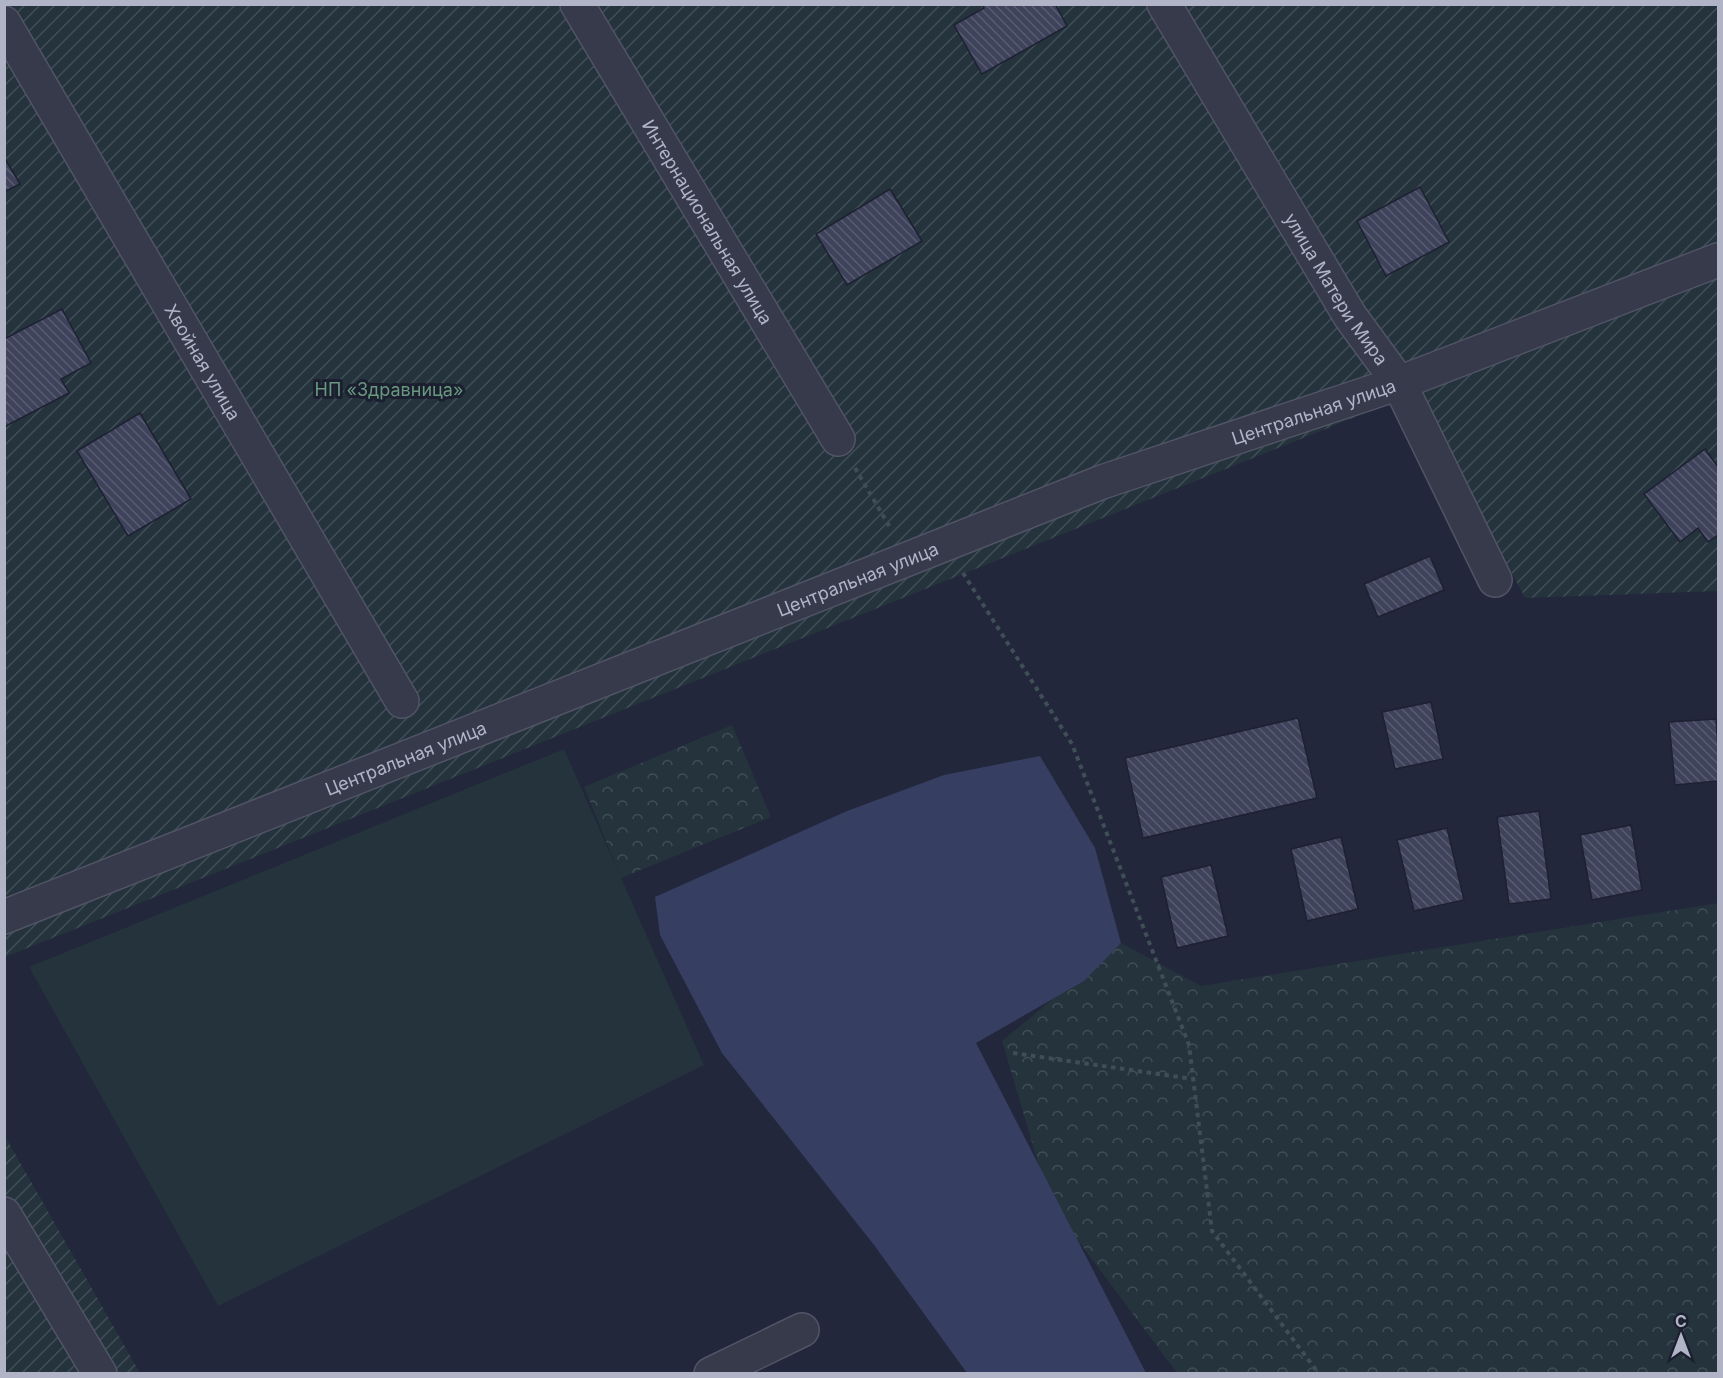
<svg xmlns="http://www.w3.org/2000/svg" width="1723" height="1378" viewBox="0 0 1723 1378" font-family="Inter,sans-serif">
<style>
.grass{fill:#24333c}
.forest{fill:url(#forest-crowns)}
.garden{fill:url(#garden-furrows)}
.water{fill:#363e62}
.building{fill:url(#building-back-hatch);stroke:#1d2132;stroke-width:1.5}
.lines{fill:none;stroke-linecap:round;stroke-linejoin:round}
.minor-casing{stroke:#515466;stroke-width:36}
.path{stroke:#3f4f56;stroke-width:4;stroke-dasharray:4.5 4.5;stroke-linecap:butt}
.minor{stroke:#363a4b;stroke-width:33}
.labels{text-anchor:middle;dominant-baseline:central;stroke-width:6;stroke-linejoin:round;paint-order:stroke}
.street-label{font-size:18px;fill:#b1b4c7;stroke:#1b1f30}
.park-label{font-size:18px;fill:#68987e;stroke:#1b1f30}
</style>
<defs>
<pattern id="forest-crowns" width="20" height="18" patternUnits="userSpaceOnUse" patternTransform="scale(1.5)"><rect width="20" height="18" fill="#24333c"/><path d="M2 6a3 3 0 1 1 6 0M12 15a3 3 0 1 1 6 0" fill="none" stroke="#414e57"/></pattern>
<pattern id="garden-furrows" width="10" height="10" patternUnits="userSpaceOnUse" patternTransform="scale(1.5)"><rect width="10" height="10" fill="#24333c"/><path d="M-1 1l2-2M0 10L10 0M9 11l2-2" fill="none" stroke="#414e57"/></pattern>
<pattern id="building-back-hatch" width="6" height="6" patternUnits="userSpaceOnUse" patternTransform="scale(1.5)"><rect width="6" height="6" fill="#3e435b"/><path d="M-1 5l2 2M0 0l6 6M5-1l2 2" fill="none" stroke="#585c71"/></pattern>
</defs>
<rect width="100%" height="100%" fill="#22273b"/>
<path class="grass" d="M564 749 704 1065 218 1306 29 967Z"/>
<path class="forest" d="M732 725 771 817 621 878 584 787Z
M1718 903V1373H1177L1050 1203 1002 1041 1121 943 1201 986Z"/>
<path class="garden" d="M5 5H1718V591L1525 598 1418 392 5 957Z
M5 1136 140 1373H5Z"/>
<path class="water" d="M1040 756 1095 848 1121 943 1084 981 976 1043 1146 1373H967L874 1245 722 1053 660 935 655 897 847 811 944 775Z"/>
<path class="building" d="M982 4H1055L1067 26 982 74 954 25 984 8Z
M4 157 20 184 4 192Z
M1420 187 1449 242 1386 276 1357 221Z
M890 189 922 241 847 285 816 234Z
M62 309 91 363 61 379 69 393 4 427V339Z
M140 413 191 499 128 536 77 451Z
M1705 449 1718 467V535L1708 542 1698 528 1680 542 1644 494Z
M1430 556 1444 590 1378 617 1364 584Z
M1431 702 1443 759 1395 769 1382 712Z
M1298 718 1317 798 1143 838 1125 758Z
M1716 719 1718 746V781L1675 785 1669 722Z
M1539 811 1551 899 1509 904 1497 817Z
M1631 825 1642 890 1592 900 1580 835Z
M1447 828 1464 900 1414 911 1397 840Z
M1341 837 1358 909 1307 921 1291 849Z
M1211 865 1228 936 1177 948 1161 877Z"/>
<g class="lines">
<g class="minor-casing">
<g id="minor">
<path id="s1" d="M577 4 838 439"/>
<path id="s2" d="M1164 4 1350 316 1399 383 1495 580"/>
<path id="s3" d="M4 23 402 701"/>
<path id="s4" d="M4 917 1102 482 1399 383 1718 260"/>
<path d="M4 1214 100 1374"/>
<path d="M711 1374 802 1330"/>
</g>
</g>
<path class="path" d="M855 468 891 529
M963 573 1072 744 1189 1045 1212 1231 1319 1374
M1013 1053 1193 1079"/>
<use href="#minor" class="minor"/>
</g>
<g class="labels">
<g class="street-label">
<text stroke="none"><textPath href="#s1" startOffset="254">Интернациональная улица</textPath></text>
<text stroke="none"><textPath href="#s2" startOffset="333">улица Матери Мира</textPath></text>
<text stroke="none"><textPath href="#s3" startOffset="393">Хвойная улица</textPath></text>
<text stroke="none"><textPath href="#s4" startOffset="1404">Центральная улица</textPath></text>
<text stroke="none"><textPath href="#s4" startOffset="918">Центральная улица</textPath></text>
<text stroke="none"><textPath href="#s4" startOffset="432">Центральная улица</textPath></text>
</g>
<g class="park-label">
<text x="389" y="389">НП «Здравница»</text>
</g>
</g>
<rect width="1723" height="1378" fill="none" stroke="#b1b4c7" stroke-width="12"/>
<g transform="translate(1681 1336)" stroke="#1b1f30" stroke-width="4.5" paint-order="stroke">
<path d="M0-4.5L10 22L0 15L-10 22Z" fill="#b1b4c7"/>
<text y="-9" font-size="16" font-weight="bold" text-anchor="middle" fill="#b1b4c7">С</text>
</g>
</svg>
